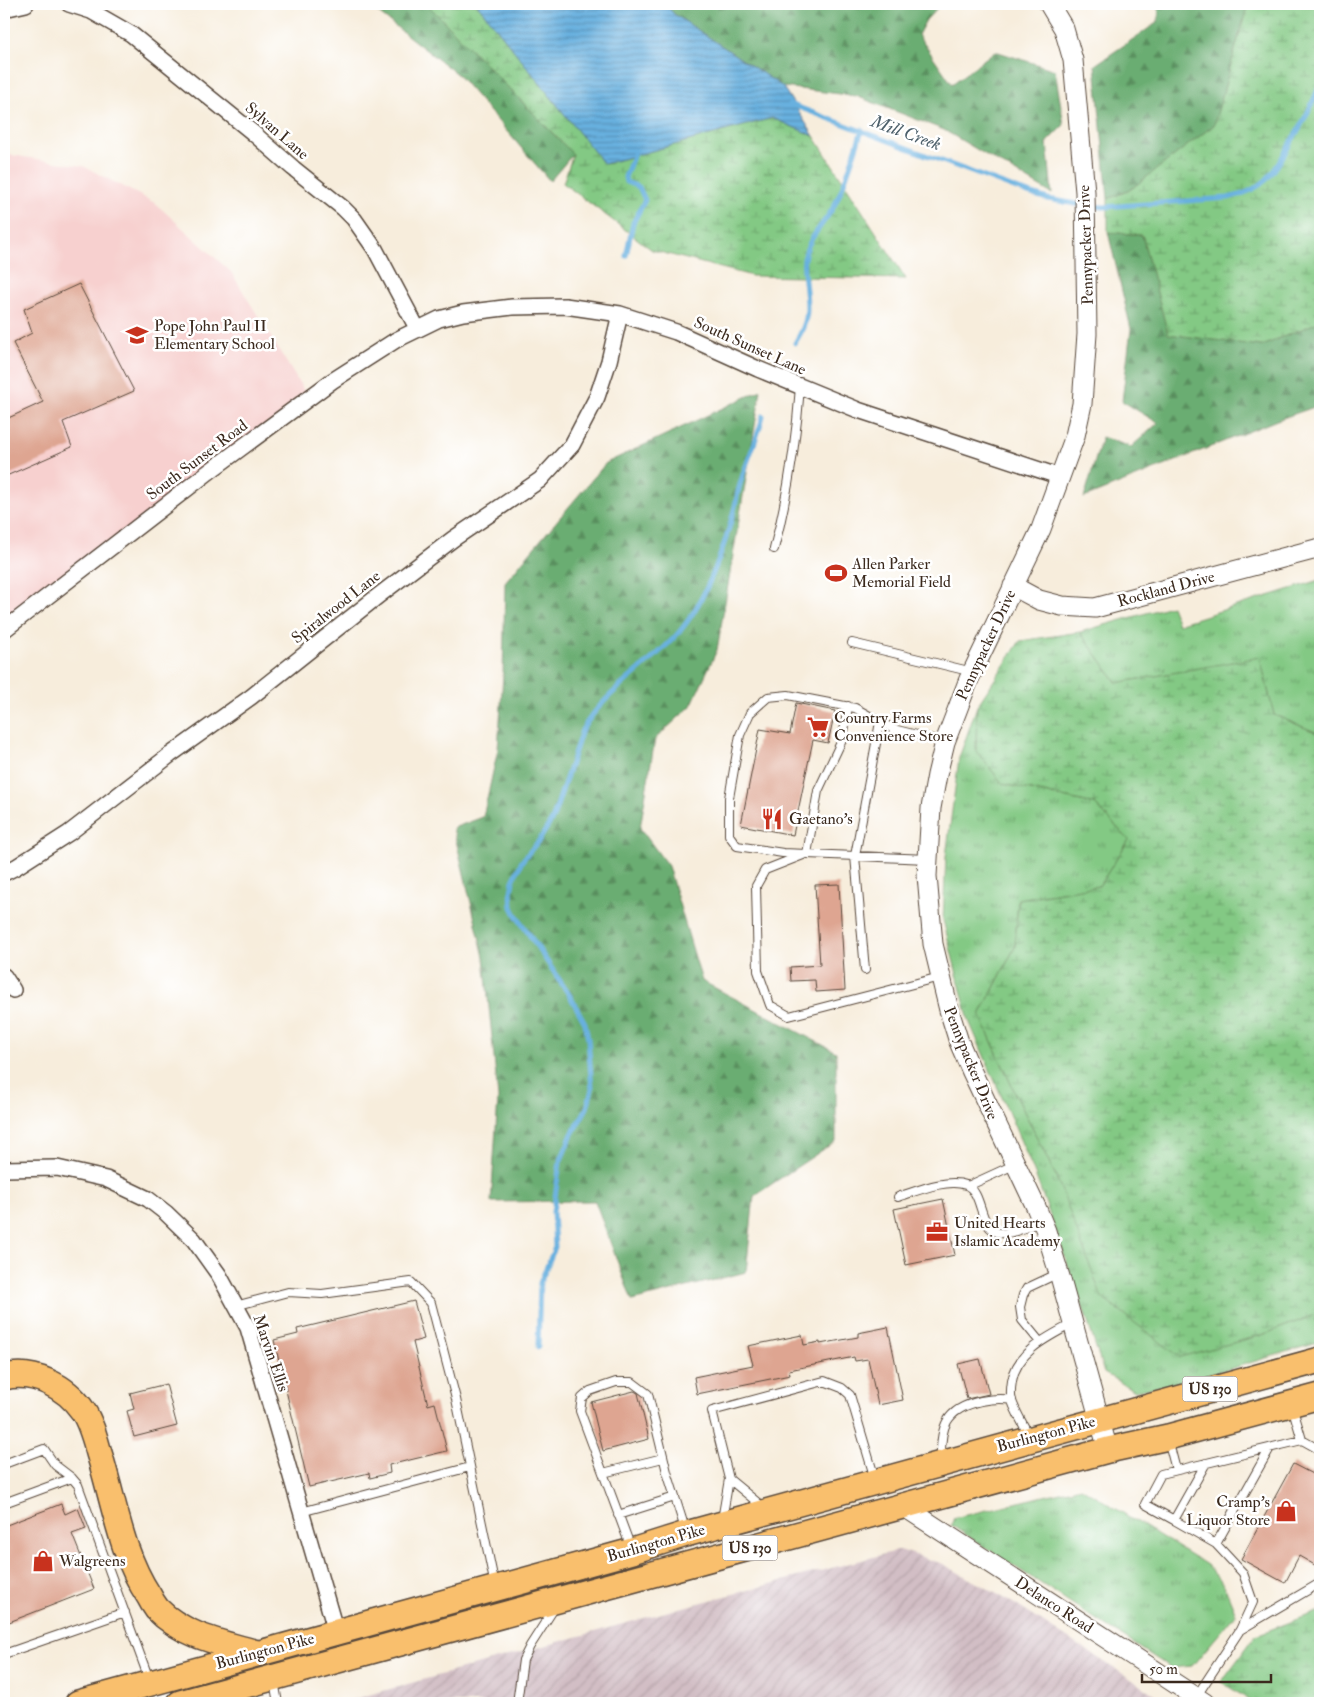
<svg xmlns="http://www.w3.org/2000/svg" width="1324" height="1707" viewBox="0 0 1324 1707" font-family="'IM FELL Double Pica',serif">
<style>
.built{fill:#f7d0cf}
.industrial{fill:url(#industrial-furrows)}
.grass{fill:url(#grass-tufts);stroke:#5f7a51}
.forest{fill:url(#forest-firs);stroke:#526c48}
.wetland{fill:url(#wetland-marsh);stroke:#5f7a51}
.water{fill:url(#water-rules);stroke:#516d7e}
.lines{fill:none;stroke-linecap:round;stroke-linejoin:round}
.stream{stroke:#67b0df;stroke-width:5}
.building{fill:#dea591}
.service-casing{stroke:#57473a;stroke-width:10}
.minor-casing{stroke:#57473a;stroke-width:18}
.tertiary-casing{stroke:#57473a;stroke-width:21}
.trunk-casing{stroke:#57473a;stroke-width:28}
.service{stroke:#fff;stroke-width:8}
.minor{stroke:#fff;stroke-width:15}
.tertiary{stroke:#fff;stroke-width:19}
.trunk{stroke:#f9bf6d;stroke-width:25}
.labels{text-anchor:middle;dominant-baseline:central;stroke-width:5;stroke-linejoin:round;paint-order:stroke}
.shield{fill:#fff;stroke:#766a62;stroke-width:1}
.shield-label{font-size:15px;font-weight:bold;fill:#3b2a1e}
.street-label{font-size:16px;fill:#3b2a1e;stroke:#fff}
.poi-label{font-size:16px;fill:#3b2a1e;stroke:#fff;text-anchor:start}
.water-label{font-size:18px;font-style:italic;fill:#4d606b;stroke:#fff}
</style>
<defs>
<pattern id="industrial-furrows" width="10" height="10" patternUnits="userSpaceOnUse" patternTransform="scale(1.25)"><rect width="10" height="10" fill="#d2bec5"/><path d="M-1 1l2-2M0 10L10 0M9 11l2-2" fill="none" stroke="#b5a3a9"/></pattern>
<pattern id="grass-tufts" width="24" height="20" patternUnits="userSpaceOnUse" patternTransform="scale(1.25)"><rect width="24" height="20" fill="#83c984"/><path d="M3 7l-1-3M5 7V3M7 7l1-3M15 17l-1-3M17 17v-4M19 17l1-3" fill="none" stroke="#6ca36b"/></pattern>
<pattern id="forest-firs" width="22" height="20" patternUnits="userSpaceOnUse" patternTransform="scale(1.25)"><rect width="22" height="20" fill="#6aad72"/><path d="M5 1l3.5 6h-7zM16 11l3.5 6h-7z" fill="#588d5d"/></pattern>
<pattern id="wetland-marsh" width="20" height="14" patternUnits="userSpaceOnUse" patternTransform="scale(1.25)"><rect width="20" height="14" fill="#83c984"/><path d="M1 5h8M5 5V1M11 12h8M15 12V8" fill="none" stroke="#6ca36b"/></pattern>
<pattern id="water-rules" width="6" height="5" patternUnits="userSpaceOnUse" patternTransform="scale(1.25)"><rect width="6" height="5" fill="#67b0df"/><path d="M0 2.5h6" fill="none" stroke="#568fb4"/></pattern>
</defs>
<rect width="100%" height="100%" fill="#fff"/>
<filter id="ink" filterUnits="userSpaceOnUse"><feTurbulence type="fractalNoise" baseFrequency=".02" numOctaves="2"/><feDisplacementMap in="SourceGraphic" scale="10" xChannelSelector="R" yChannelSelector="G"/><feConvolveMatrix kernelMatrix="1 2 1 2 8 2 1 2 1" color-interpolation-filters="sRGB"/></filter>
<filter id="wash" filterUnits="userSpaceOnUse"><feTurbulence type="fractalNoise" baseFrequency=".0096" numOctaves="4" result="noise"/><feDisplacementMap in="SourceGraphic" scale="20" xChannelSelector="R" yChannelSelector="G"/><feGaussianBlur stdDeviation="1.12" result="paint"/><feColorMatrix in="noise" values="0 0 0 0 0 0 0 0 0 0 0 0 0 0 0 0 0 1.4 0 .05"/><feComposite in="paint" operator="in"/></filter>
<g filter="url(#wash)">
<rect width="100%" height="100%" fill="#f7eddc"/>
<path class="built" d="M4 154 83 166 155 203 231 272 309 399 4 630Z"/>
<path class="industrial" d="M900 1550 943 1564 1013 1603 1168 1703H340L680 1608Z"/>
<path class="grass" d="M1320 580V734L1274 715 1260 658 1117 683 1080 632 1171 606 1178 624Z
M977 706 976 751 1003 784 1095 804 1129 840 1099 886 1018 899 1015 947 980 1015 1016 1095 1057 1178 1259 1336 1320 1313V1342L1192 1380 1135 1391 1104 1373 1085 1313 1035 1174 969 1021 943 920 946 856 959 758Z
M1081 1487 1207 1565 1224 1585 1236 1614 1192 1666 1171 1668 951 1525 954 1518Z"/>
<path class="forest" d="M367 4H427L573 154 550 181 458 75Z
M665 4H941L926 20 918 35 952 84 995 51 1055 70 1064 125 1047 142 1052 194 944 130 856 96 783 87 674 14Z
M1159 4H1248L1214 125 1130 190 1108 199 1095 65 1158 22Z
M1108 232 1142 235 1168 334 1262 346 1320 321V405L1277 420 1084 498 1102 437 1131 447 1158 423 1122 401 1131 329Z
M761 390 717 650 691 706 655 739 640 828 668 866 702 981 836 1052V1141L754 1196 746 1272 632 1301 595 1201 491 1202 498 1098 484 957 453 828 483 817 498 749 503 675 505 582 606 463Z"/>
<path class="wetland" d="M427 4H477L604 164 772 118 814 136 906 279 752 276 652 250 563 183 573 154Z
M1248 4H1320V321L1262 346 1168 334 1142 235 1108 232V199L1130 190 1214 125Z
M1080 632 1117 683 1260 657 1274 715 1320 734V1313L1259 1336 1180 1357 1102 1298 1057 1178 1016 1095 980 1015 1015 947 1018 899 1099 886 1129 840 1095 804 1003 784 976 751 977 706 1020 641Z
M1320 1611V1703H1254L1221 1682 1256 1635Z"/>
<path class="water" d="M477 4H665L674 14 783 87 814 136 772 118 604 164Z"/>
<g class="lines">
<path class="stream" d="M790 104 1022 191 1048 199 1082 205
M1090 206 1104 207 1228 198C1242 195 1255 190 1266 180 1276 170 1283 156 1290 144 1302 125 1312 105 1320 85
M626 256 633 223 645 200 639 187 626 182 625 177 634 154
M795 343C810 319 808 309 805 281 804 274 803 266 804 259 808 236 827 222 836 202 847 179 854 154 862 130
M538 1347 540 1283 555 1247 553 1212 560 1162 572 1134 587 1108 592 1089 588 1039 585 1023 570 996 516 915 512 907 511 892 513 881 522 861 540 839 553 818 582 730C606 689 650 667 680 631 706 600 724 549 734 510 736 503 737 495 739 488 745 464 757 441 763 416"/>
</g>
<g id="blocks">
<path class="building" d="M79 284 134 391 63 422 72 447 4 477V420L43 402 13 343 32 333 24 309Z
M796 703 835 711 828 743 813 740 793 835 741 825 760 729 790 734Z
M839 884 845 990 816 992 815 980 791 981 790 967 820 965 815 885Z
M943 1199 955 1255 906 1265 894 1209Z
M414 1301 424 1339 413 1342 428 1405 435 1403 447 1451 389 1465 390 1473 370 1478 369 1473 309 1487 274 1340 298 1334 297 1329Z
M888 1327 903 1400 878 1405 868 1359 855 1361 854 1357 789 1370 790 1375 697 1394 694 1377 753 1365 748 1346 802 1335 804 1345 820 1342V1344L858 1337V1333Z
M980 1359 989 1394 967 1399 958 1364Z
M166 1384 177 1426 134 1437 127 1411 134 1409 130 1393Z
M634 1391 638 1393 649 1439 603 1451 591 1402Z
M1293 1464 1320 1478V1568L1299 1556 1285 1583 1241 1559Z
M61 1504 65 1514 78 1508 86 1529 72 1534 94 1589 4 1624V1526Z"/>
</g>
</g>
<g filter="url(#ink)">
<use href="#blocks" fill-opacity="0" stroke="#57473a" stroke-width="1"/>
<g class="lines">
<g class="service-casing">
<path id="service" d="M774 549C788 495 796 443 800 387
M852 643 973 672
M807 854 818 791 843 738 848 706
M803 855 765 870 756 886 758 971 770 1005 789 1016 940 977
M928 859 783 853 737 846 729 835V798L740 735 750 713 768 697 788 695 855 708 893 729 945 742
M865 970 855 856 880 722
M968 1186 1016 1164
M898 1197C917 1191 947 1178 966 1185 985 1193 977 1230 1001 1233 1011 1235 1032 1225 1042 1221
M235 1306 288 1292 322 1294 411 1282 431 1303 456 1399 495 1586
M1040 1342 1022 1320 1020 1307 1023 1295 1027 1288 1059 1273
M1292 1406 1302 1440
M1029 1436C1024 1425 1016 1413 1012 1401 1010 1395 1011 1387 1012 1381 1017 1351 1048 1337 1072 1324
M1168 1439 1176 1470
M941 1461C940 1427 945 1409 981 1401 991 1399 1001 1398 1012 1400
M4 1464 44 1449 55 1465 72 1478 78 1485 149 1679
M603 1473 663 1458
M729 1479 712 1411 824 1381 842 1388 850 1395 875 1479
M4 1503 72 1478
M301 1512 470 1467
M618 1515 675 1497
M722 1520 729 1479 763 1507
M1174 1520 1145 1504 1161 1474 1302 1440 1320 1450
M1216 1544 1270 1448
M631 1548 580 1411 582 1398 590 1391 616 1382H632L648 1394 667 1472 686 1532
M1240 1630 1320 1583
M4 1654 125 1612
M274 1681 278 1703
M1196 1697 1240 1630 1253 1602 1243 1573 1216 1544 1174 1520 1206 1463
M517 1703 523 1660 530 1646 555 1607"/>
</g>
<g class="minor-casing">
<path id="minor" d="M69 4 91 11 131 34 252 132 293 168 343 208 354 219 375 249 417 328
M4 9 26 4
M4 630 210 471 332 381 396 340 439 319 463 313 512 307 565 306 620 314 676 332 758 369 858 410 1061 477
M4 873 16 867 69 833 170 755 251 697 378 596 453 539 540 480 572 445 597 397 609 361 620 314
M4 976 13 990
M4 1169 57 1168 106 1179 148 1199 166 1213 194 1240 219 1275 248 1328 336 1632"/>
</g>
<g class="tertiary-casing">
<path id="tertiary" d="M1049 4 1064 29 1073 60 1085 192 1087 334 1082 404 1075 436 1041 529 969 679 945 742 937 775 931 808 927 876 933 944 949 1010 959 1042 972 1072 1036 1207 1046 1231 1061 1280 1108 1450
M1013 586 1039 600 1062 606 1095 608 1320 548
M903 1506 1205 1703"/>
</g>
<g class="trunk-casing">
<path id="trunk" d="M4 1377C34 1370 66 1386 83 1411 91 1423 95 1439 99 1453 114 1501 121 1554 149 1596 151 1600 154 1605 157 1609 183 1636 222 1643 257 1653
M78 1703 632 1551 686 1534 1320 1360
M180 1703 1108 1450 1168 1437 1320 1396"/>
</g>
<use href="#service" class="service"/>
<use href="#minor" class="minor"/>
<use href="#tertiary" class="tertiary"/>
<use href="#trunk" class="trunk"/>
</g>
</g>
<defs>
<g id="school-bare" transform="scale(1.725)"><path d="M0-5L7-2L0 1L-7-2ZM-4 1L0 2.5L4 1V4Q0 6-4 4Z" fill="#c8321e" stroke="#fff" stroke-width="2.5" paint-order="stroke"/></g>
<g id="stadium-bare" transform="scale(1.725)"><path d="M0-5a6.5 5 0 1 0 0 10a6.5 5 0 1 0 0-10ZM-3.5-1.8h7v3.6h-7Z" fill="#c8321e" stroke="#fff" stroke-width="2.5" paint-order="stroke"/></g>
<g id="supermarket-bare" transform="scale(1.725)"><path d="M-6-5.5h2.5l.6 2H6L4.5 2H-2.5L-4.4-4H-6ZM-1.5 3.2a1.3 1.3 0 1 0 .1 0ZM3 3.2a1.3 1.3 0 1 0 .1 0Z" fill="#c8321e" stroke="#fff" stroke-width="2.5" paint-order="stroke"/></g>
<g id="restaurant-bare" transform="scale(1.725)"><path d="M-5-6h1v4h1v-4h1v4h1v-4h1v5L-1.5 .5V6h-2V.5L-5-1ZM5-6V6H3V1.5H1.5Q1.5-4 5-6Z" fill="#c8321e" stroke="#fff" stroke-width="2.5" paint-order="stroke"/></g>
<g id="office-bare" transform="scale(1.725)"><path d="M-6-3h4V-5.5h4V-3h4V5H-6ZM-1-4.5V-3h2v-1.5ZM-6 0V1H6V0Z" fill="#c8321e" stroke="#fff" stroke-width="2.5" paint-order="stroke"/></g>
<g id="shop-bare" transform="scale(1.725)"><path d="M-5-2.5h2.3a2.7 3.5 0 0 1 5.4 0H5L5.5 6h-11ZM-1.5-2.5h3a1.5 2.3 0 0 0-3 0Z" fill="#c8321e" stroke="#fff" stroke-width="2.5" paint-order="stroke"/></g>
</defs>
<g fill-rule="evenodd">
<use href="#school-bare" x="137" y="335"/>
<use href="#stadium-bare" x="836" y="573"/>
<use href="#supermarket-bare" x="818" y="727"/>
<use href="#restaurant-bare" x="772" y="819"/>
<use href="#office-bare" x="937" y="1232"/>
<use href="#shop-bare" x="1286" y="1511"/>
<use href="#shop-bare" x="43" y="1561"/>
</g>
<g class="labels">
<g class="shield">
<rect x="1182.5" y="1376.5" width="55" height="25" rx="4"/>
<rect x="722.5" y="1535.5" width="55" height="25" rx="4"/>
</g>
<g class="shield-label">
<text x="1210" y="1389">US 130</text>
<text x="750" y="1548">US 130</text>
</g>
<g class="street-label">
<text transform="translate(277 131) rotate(41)">Sylvan Lane</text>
<text transform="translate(1086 245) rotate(-92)">Pennypacker Drive</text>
<text transform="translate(750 346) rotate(24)">South Sunset Lane</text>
<text transform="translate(197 460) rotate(-37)">South Sunset Road</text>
<text transform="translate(1166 589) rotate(-15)">Rockland Drive</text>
<text transform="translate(336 607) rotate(-38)">Spiralwood Lane</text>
<text transform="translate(986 645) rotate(-65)">Pennypacker Drive</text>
<text transform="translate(971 1063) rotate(68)">Pennypacker Drive</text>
<text transform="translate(271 1353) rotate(71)">Marvin Ellis</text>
<text transform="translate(1046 1434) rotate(-15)">Burlington Pike</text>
<text transform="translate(656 1543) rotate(-16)">Burlington Pike</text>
<text transform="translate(1054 1605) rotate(33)">Delanco Road</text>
<text transform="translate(265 1651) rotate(-15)">Burlington Pike</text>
</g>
<g class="poi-label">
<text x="154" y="326">Pope John Paul II<tspan x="154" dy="18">Elementary School</tspan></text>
<text x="852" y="564">Allen Parker<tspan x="852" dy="18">Memorial Field</tspan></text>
<text x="834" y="718">Country Farms<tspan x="834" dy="18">Convenience Store</tspan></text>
<text x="789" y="819">Gaetano's</text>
<text x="954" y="1223">United Hearts<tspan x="954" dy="18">Islamic Academy</tspan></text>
<text x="1270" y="1502" text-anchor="end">Cramp's<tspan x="1270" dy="18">Liquor Store</tspan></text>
<text x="59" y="1561">Walgreens</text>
</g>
<g class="water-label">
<text transform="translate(906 133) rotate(20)">Mill Creek</text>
</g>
</g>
<rect width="1324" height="1707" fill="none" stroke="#fff" stroke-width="20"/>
<path d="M1142 1674v8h129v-8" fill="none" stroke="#3b2a1e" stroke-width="2.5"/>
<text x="1149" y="1674" font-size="15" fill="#3b2a1e" stroke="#ffffff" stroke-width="4" paint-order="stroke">50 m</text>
</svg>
